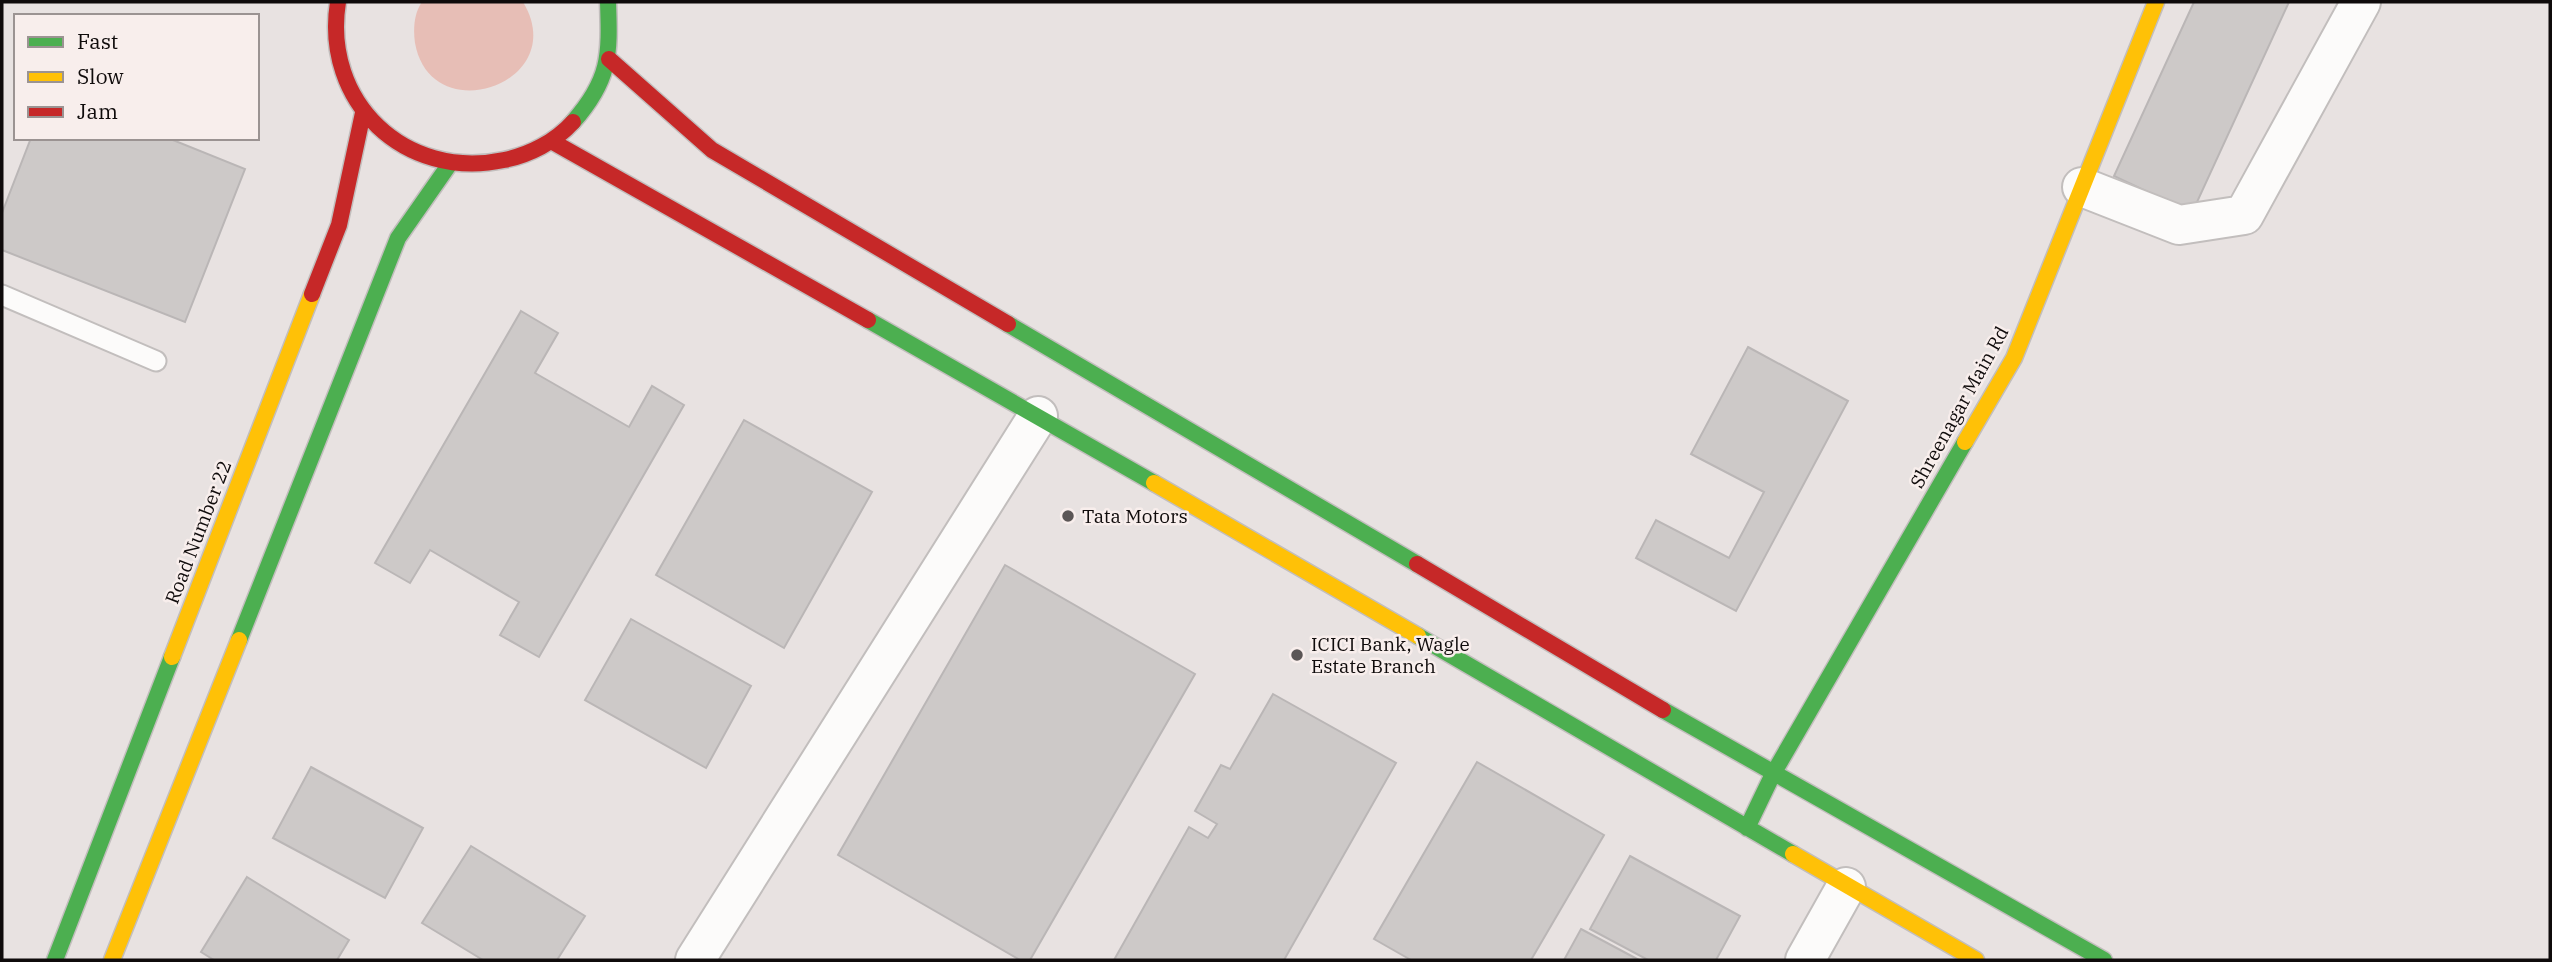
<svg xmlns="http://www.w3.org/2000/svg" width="2552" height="962" viewBox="0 0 2552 962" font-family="'IBM Plex Serif',serif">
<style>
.green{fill:#e7beb6}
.building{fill:#cdc9c8;stroke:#bab6b6;stroke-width:2}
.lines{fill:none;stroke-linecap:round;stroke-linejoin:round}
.lane-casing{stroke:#c2bebd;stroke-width:23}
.street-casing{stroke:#c2bebd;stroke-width:42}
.fast-casing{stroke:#c2bebd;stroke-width:19}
.slow-casing{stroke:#c2bebd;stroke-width:19}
.jam-casing{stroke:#c2bebd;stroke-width:19}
.lane{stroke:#fcfbfa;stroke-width:19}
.street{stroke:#fcfbfa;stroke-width:38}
.fast{stroke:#4caf50;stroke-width:16}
.slow{stroke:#ffc107;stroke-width:16}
.jam{stroke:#c62828;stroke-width:16}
.poi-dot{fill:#5b5656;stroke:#f8eeec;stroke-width:2.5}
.labels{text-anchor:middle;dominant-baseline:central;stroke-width:5;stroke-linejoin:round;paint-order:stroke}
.street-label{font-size:19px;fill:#0f0b0b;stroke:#f8eeec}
.poi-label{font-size:19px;fill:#0f0b0b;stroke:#f8eeec;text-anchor:start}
</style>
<rect width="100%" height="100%" fill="#e8e2e1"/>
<path class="green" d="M422 2H523C572 83 431 132 415 43 413 29 414 13 422 2Z"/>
<path class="building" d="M2194 2H2289L2192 213 2114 176Z
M31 138H168L245 169 185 322 2 250V213Z
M521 311 558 333 535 373 629 427 652 386 684 405 539 657 500 635 519 602 430 550 410 583 375 563Z
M1748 347 1848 401 1736 611 1636 558 1656 520 1729 558 1764 492 1691 454Z
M744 420 872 492 784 648 656 575Z
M1005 565 1195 674 1030 960H1020L838 855Z
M631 619 751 686 706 768 585 700Z
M1273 694 1396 763 1284 960H1114L1189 827 1208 838 1217 824 1195 811 1221 765 1230 769Z
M1477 762 1604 835 1531 960H1411L1374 939Z
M311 767 423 828 385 898 273 838Z
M471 846 585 916 557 960H483L422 923Z
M1630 856 1740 916 1716 960H1648L1590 929Z
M247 877 349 940 337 960H214L201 952Z
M1581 929 1639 960H1564Z"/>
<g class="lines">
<g class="lane-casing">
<path id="lane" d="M2 295 156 361"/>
</g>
<g class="street-casing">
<path id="street" d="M2082 187 2179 225 2244 215 2361 2
M695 960 1038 416
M1805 960 1846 887"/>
</g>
<g class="fast-casing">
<path id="fast" d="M573 122C610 80 610 56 608 2
M868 320 1154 483
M1008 324 1417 564
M1418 636 1793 854
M239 640 398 238 449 165
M1663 710 2104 960
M1747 828 1773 774 1965 442
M55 960 172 657"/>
</g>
<g class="slow-casing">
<path id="slow" d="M1965 442 2014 358 2156 2
M1154 483 1418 636
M172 657 312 294
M1793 854 1976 960
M112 960 239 640"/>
</g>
<g class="jam-casing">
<path id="jam" d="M338 2C322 102 405 181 504 160 529 155 555 142 573 122
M609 59 712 150 1008 324
M553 142 868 320
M312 294 339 225 363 113
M1417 564 1663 710"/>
</g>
<use href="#lane" class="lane"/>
<use href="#street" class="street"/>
<use href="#fast" class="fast"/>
<use href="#slow" class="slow"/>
<use href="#jam" class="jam"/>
</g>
<g class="poi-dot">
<circle cx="1068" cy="516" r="7"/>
<circle cx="1297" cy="655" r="7"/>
</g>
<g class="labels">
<g class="street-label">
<text transform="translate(1959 407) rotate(-61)">Shreenagar Main Rd</text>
<text transform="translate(198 532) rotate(-69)">Road Number 22</text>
</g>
<g class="poi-label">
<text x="1082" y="516">Tata Motors</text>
<text x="1311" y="644">ICICI Bank, Wagle<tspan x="1311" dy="22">Estate Branch</tspan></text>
</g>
</g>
<rect width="2552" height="962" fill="none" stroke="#0f0b0b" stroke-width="7"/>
<rect x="14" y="14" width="245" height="126" fill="#f8eeec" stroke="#9b9392" stroke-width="2"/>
<rect x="28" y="37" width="35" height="10" fill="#4caf50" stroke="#9b9392" stroke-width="2"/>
<text x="77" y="49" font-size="21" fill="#0f0b0b">Fast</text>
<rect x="28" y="72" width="35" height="10" fill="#ffc107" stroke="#9b9392" stroke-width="2"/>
<text x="77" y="84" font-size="21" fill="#0f0b0b">Slow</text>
<rect x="28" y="107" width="35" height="10" fill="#c62828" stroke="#9b9392" stroke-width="2"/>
<text x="77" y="119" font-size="21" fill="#0f0b0b">Jam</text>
</svg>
